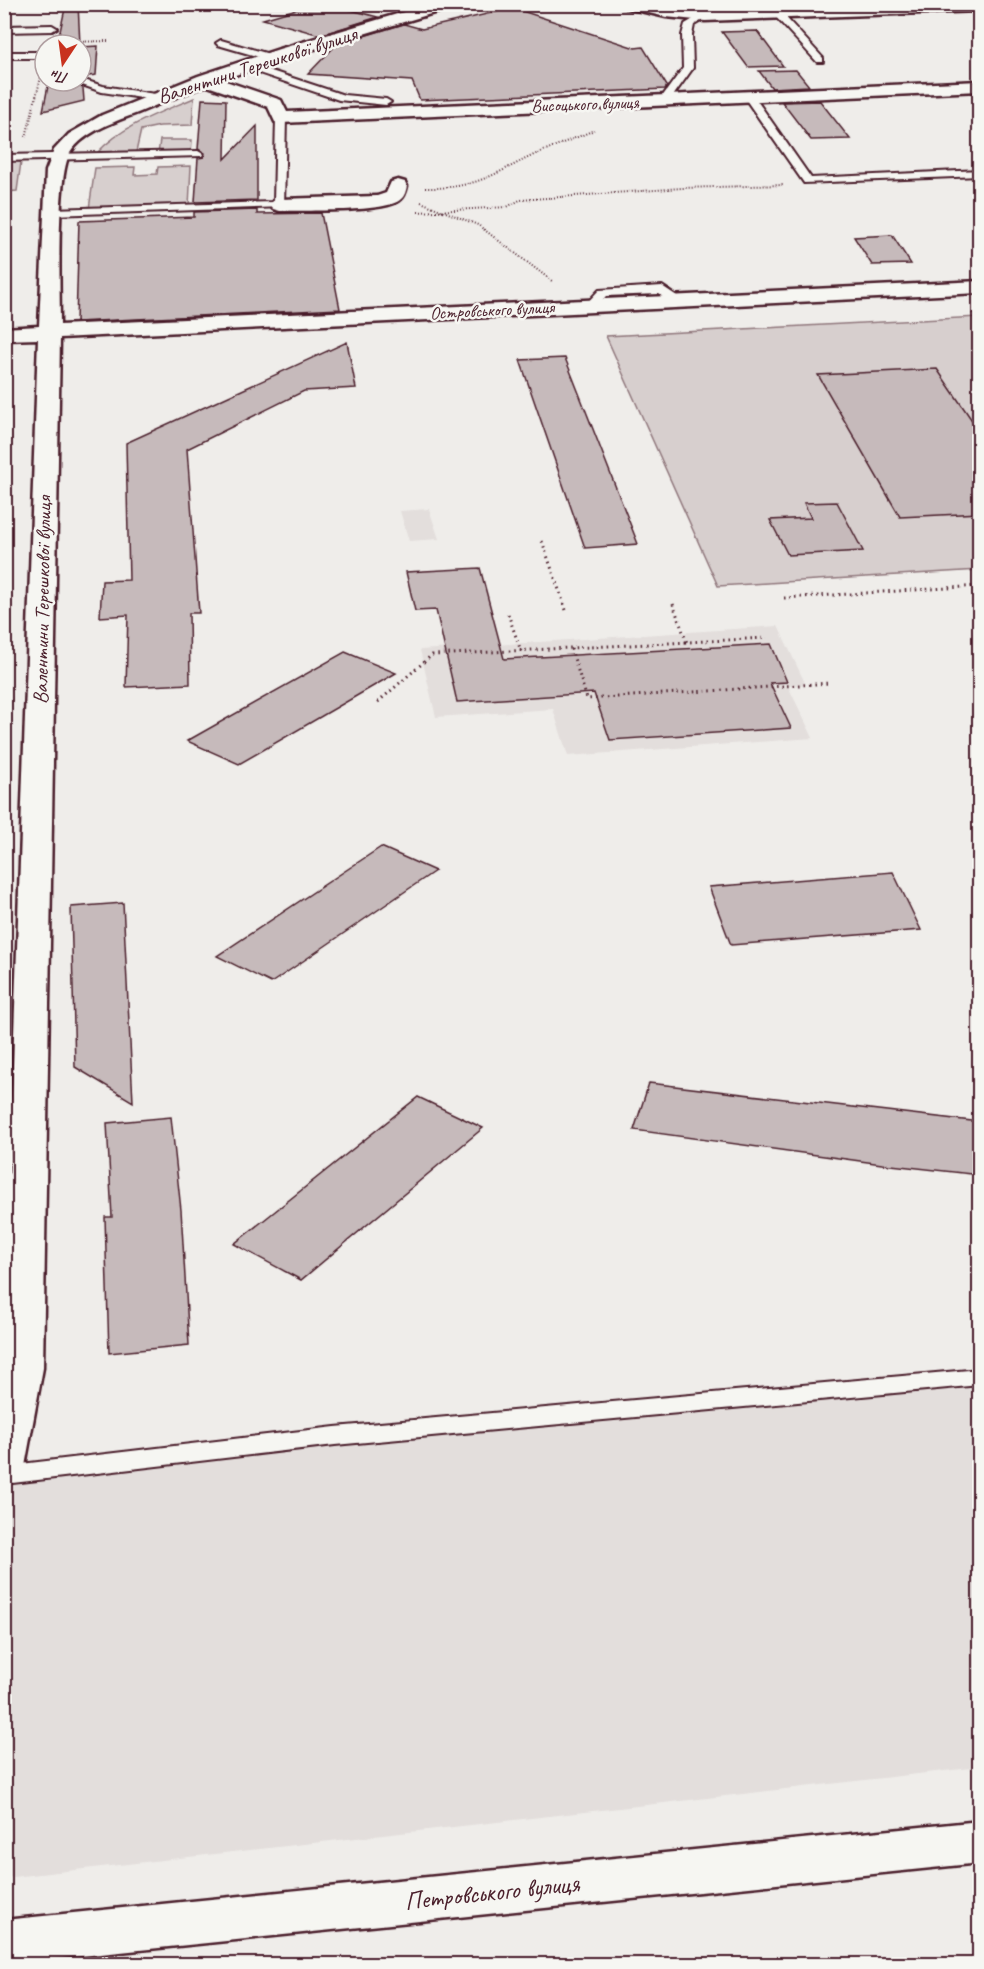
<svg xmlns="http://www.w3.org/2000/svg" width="984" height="1969" viewBox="0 0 984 1969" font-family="Caveat,sans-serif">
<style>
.built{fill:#e3dedc}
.green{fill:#d7cfce;stroke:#90777c;stroke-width:1.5}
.building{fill:#c6babb;stroke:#4a1f2b;stroke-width:1.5}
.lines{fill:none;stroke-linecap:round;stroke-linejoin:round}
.lane-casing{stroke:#4a1f2b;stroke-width:4}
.street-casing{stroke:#4a1f2b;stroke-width:5}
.secondary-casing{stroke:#4a1f2b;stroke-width:5}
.path-far1{stroke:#4a1f2b;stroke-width:2;stroke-dasharray:1 2;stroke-linecap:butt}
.path{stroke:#4a1f2b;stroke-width:3;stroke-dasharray:1.5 4;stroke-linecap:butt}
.lane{fill:#f6f6f2;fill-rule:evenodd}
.street{fill:#f6f6f2;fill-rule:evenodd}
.secondary{fill:#f6f6f2;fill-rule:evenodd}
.labels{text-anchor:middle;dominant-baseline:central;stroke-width:5;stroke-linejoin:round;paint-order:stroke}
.far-street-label{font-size:18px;fill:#4a1f2b;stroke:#f6f6f2}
.street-label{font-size:21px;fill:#4a1f2b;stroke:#f6f6f2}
.near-street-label{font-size:26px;fill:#4a1f2b;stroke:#f6f6f2}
</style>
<rect width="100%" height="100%" fill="#efedea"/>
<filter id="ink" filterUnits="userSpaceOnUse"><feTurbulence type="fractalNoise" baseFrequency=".0167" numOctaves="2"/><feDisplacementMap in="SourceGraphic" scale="12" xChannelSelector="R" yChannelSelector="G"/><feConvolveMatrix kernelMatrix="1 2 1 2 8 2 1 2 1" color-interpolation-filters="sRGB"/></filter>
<g filter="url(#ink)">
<path class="built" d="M429 509 439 539 409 541 400 511Z
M778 626 806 685 788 686 813 738 568 756 553 709 436 717 420 650Z
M979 1377V1767L5 1878 4 1475Z"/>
<path class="green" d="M194 98 192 125 160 126 141 130 136 152 97 153C123 125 159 113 194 98Z
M160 140H192L191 153 158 154Z
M4 160 21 162 17 191 5 192Z
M191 166 189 206 89 209 95 168 135 167 134 175 157 174 158 167Z
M979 317V570L718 586 606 336Z"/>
<path class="building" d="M66 4H78L80 45H57Z
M314 4H328L378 17 320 35 263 19Z
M513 8 635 48 643 47 667 86 665 89 420 100 412 81 308 74 337 44 404 24 422 29Z
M757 31 783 66 748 67 722 32Z
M98 46 96 75 81 77V47Z
M796 70 809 86 772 88 759 71Z
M49 81H69L83 88 84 101 43 111Z
M202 99 226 100 225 159 257 126V200L195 202 198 158 204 157 205 153 198 149Z
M820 101 850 139 811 140 782 102Z
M257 210V214L321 213 340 309 76 322 79 221 194 217V212Z
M892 235 911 264 872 265 854 237Z
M347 342 356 388 304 391 187 449 199 613H189L190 684 126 687 128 615 100 617 102 581 129 580 126 443Z
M565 358 571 373 638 544 585 548 520 360Z
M937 369 980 432V513L900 517 818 375Z
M837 502 863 551 788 555 770 520 811 518 804 503Z
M480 568 504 659 771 644 787 682 770 683 791 728 610 740 594 693 457 702 436 610 415 611 406 572Z
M345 652 396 673 239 764 187 741Z
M381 847 435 871 271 983 217 956Z
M893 872 921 930 731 945 709 887Z
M123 903 133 1102 75 1067 71 907Z
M649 1083 980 1122V1175L882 1164 634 1130Z
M418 1097 483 1128 301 1280 234 1244Z
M171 1117 181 1210 189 1345 109 1353 105 1217H112L107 1123Z"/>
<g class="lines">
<g class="lane-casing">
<path id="lane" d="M774 11H780L823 58V62H817L774 15Z
M702 14 710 16 694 25 692 35 693 68 668 103H660L659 101 683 68 682 35 685 24Z
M4 26 52 25 57 28 52 31 4 32Z
M221 40 276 56 278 58 273 61 218 45 216 43Z
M4 52H45V58H4Z
M244 64H250L344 95 386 99 391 102 386 105 339 100 244 68Z
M81 79 103 86 155 94 160 97 155 100 102 92 71 81Z
M745 95H753L811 178 980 170V176L804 183 744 97Z
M281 115 286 118 284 207 52 215 46 212 52 209 274 202 276 118Z
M198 151 203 154 202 156 4 161V155Z
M662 286 680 298V304H672L659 294 606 296 594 309H586L584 306 599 290Z
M980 1369V1385L335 1445 4 1484V1466L335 1427Z"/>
</g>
<g class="street-casing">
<path id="street" d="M621 4H653L705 11 893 4H980V11L705 21 666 17 623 7Z
M205 74 281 100 287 112 980 81V91L281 123 275 122 268 107 199 83 197 79Z
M398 180 405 182 407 186C406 190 405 196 401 199 388 213 303 210 280 211L273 209 270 205 273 201 280 199 377 196 386 193 391 182Z"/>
</g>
<g class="secondary-casing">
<path id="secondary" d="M431 4H456L454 7C348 39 241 68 140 112 117 121 84 131 70 153 56 177 60 292 60 325L980 281V293L60 338 43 1368 25 1466 19 1477 4 1481V1326L38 339 4 340V328L39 326 46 171 54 150 69 134 102 115 198 76 279 49Z
M980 1821V1863L4 1964V1920Z"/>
</g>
<path class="path-far1" d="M71 42 108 41
M26 137 41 77
M425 188C474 189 492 175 534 155 554 146 574 139 594 130
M421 202 478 225 552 281
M418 212 507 207 520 200 682 188 783 185
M972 313 980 321"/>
<path class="path" d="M542 541 566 610
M784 598 980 586
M673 604 687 643
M508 614 521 651
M571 649 587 699 830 683
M378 702 432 655 767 638"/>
<use href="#lane" class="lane"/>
<use href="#street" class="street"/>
<use href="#secondary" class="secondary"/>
</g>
</g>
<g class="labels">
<g class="far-street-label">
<text transform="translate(585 104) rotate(-2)">Висоцького вулиця</text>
<text transform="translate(492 310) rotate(-3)">Островського вулиця</text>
</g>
<g class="street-label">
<text transform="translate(257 65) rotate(-18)">Валентини Терешкової вулиця</text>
<text transform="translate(42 600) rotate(-89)">Валентини Терешкової вулиця</text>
</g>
<g class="near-street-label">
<text transform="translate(492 1892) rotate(-6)">Петровського вулиця</text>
</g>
</g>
<rect width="984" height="1969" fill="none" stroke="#f6f6f2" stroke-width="24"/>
<rect x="12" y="12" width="960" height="1945" fill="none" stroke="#4a1f2b" stroke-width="2" filter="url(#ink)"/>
<g transform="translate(63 63) rotate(193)"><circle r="28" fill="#f6f6f2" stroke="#b1a0a2" stroke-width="1.5"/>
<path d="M0-4.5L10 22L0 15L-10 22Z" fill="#c8321e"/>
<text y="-9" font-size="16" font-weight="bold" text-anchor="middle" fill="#4a1f2b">Пн</text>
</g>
</svg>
